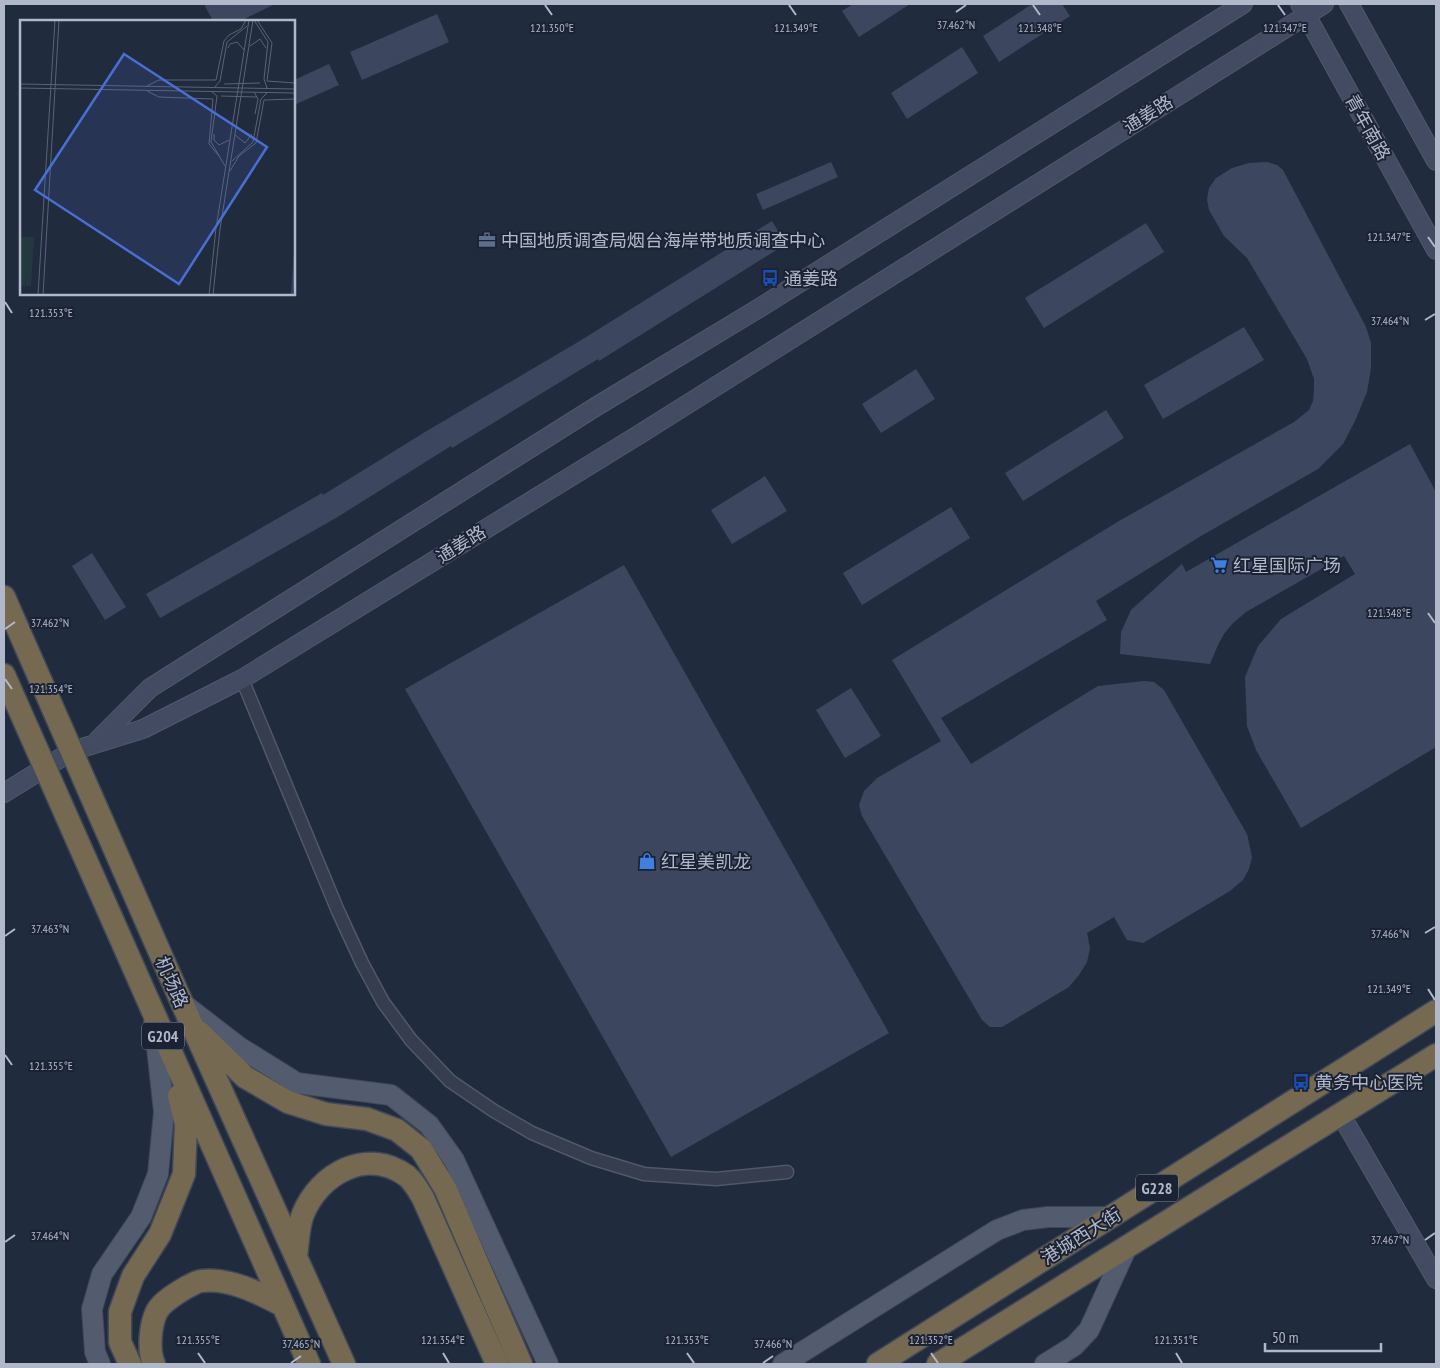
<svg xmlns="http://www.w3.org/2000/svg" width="1440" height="1368" viewBox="0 0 1440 1368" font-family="'PT Sans Narrow','Noto Sans SC',sans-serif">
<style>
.building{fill:#3c475f}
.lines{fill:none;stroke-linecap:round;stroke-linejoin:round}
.street-casing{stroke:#505869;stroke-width:15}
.secondary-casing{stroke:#505869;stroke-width:20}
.primary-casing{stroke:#3e4657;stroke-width:22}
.highway-casing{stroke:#404859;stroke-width:25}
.street{stroke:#353d4e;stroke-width:12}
.secondary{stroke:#434b62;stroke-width:18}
.primary{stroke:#535c6e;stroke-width:20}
.highway{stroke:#756a51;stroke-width:22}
.ticks{fill:none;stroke:#b1b8ca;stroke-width:2}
.labels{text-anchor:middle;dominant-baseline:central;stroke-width:4;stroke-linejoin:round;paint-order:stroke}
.shield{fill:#1a2233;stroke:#848b9d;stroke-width:1}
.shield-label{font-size:16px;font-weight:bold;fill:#b1b8ca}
.street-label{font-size:18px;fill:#b1b8ca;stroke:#1a2233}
.poi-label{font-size:18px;fill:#b1b8ca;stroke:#1a2233;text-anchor:start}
.inset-river{fill:none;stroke:#314165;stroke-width:2.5}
.inset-road{fill:none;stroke:#5b6376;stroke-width:1}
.view{fill:#496ed4;fill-opacity:0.15;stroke:#496ed4;stroke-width:2.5}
.inset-edge{fill:none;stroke:#b1b8ca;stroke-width:2.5}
.ticks-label{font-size:12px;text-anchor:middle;fill:#b1b8ca;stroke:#1a2233;stroke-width:4;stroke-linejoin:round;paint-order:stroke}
</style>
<rect width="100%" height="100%" fill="#212b3e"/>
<path class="building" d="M204 4H275L240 21H213Z
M853 4H910L859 37 842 11Z
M1032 4H1062L1070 16 999 62 983 36Z
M437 14 449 42 362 80 350 52Z
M962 47 978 73 907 119 891 93Z
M329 64 339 85 294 105V80Z
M831 162 838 177 763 210 756 194Z
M1267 162 1277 165 1283 170 1366 327 1371 343V368L1367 392 1355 421 1343 444 1318 469 1201 536 1096 601 1107 620 941 718 971 764 1098 686 1144 681 1154 682 1164 690 1247 834 1252 857 1249 869 1243 880 1230 891 1143 943 1127 940 1114 917 1087 933 1090 948 1087 962 1079 975 1069 987 1002 1027H990L982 1020 862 816 859 805 864 791 877 778 941 741 892 660 1119 521 1294 422 1309 410 1313 401 1314 390V379L1307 359 1247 258 1224 236 1209 210 1207 200 1209 188 1216 178 1232 168 1249 163Z
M772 221 786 244 599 361 598 359 452 448 451 446 336 518 160 618 146 594 322 493 323 495 430 429 578 342Z
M1146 223 1164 252 1044 328 1025 298Z
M1244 327 1264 360 1163 419 1144 385Z
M916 369 935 399 881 433 862 404Z
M1106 410 1124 438 1023 501 1005 473Z
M1410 444 1436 492V747L1301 828 1256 750 1247 726 1245 677 1258 646 1281 619 1355 574 1344 556 1246 612 1232 624 1224 634 1218 645 1210 664 1120 654 1121 632 1131 610 1182 564 1186 572Z
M765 476 787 511 732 544 711 510Z
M951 507 970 538 862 605 843 573Z
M92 553 126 607 105 620 72 566Z
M624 565 889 1033 671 1157 405 689Z
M851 688 881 736 845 758 816 710Z"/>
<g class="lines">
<g class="street-casing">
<path id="street" d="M242 679 338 911 362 963 383 1002 411 1040 450 1081 494 1111 532 1133 591 1158 644 1174 716 1179 787 1172"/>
</g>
<g class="secondary-casing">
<path id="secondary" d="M1300 4 1436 250
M1349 4 1436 161
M97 741 150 688 597 406 761 307 1243 4
M4 793 72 751 143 729 242 679 640 434 1324 4
M1341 1115 1436 1279"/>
</g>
<g class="primary-casing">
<path id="primary" d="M182 1003 239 1047 297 1083 391 1095 429 1125 454 1160 548 1364
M100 1364 95 1352 92 1309 102 1274 141 1217 158 1174 164 1112 154 1021
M783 1364 997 1230 1023 1220 1048 1217H1111
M1045 1364 1074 1346 1089 1330 1127 1247"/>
</g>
<g class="highway-casing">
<path id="highway" d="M4 597 182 1003 344 1364
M4 675 309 1364
M200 1033 245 1077 288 1102 326 1114 367 1119 397 1130 421 1149 445 1188 521 1364
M296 1256C298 1243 298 1226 303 1214 320 1173 367 1147 407 1176 414 1182 419 1191 423 1198L497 1364
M130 1364 120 1342V1312L133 1276 160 1234 184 1174 186 1124 179 1096
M154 1364C148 1351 150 1325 157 1311 163 1301 177 1293 187 1287 192 1285 197 1281 201 1281 230 1278 257 1292 282 1305
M878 1364 1436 1011
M938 1364 1436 1055"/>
</g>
<use href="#street" class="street"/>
<use href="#secondary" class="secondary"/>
<use href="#primary" class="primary"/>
<use href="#highway" class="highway"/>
</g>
<path class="ticks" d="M545 5 552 15M789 5 796 15M1033 5 1040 15M1278 5 1285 15M956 12 966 5M1428 237 1435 247M5 302 12 313M1425 320 1435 314M1428 613 1435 623M5 629 15 622M5 679 12 689M1425 933 1435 927M5 936 15 929M1428 989 1435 1000M5 1055 12 1065M1425 1240 1435 1233M5 1242 15 1235M198 1353 205 1363M443 1353 449 1363M687 1353 694 1363M931 1353 938 1363M1176 1353 1182 1363M291 1363 301 1356M763 1363 773 1356"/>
<defs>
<g id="office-bare" transform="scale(1.35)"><path d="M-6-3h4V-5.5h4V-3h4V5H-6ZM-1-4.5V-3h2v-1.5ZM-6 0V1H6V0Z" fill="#5c6f8a" stroke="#1a2233" stroke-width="2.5" paint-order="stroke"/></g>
<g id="bus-bare" transform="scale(1.35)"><path d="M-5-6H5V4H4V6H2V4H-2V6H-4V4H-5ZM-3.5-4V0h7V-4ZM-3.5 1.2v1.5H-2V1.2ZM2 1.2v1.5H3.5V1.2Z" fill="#1a4fb4" stroke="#1a2233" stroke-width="2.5" paint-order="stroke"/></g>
<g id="supermarket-bare" transform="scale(1.35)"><path d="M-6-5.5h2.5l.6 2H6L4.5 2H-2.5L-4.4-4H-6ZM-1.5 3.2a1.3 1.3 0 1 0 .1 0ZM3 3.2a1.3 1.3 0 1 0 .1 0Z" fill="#3f7fe0" stroke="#1a2233" stroke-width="2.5" paint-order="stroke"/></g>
<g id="shop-bare" transform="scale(1.35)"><path d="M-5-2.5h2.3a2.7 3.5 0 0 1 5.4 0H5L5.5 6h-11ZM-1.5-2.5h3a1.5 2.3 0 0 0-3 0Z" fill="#3f7fe0" stroke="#1a2233" stroke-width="2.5" paint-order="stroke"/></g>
</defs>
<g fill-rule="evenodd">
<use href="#office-bare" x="487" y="240"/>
<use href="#bus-bare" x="770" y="278"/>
<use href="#supermarket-bare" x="1219" y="565"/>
<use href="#shop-bare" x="647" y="861"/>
<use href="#bus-bare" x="1301" y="1082"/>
</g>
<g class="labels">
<g class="shield">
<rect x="142" y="1022.5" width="42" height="27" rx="4"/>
<rect x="1136" y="1174.5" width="42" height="27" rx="4"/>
</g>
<g class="shield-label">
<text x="163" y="1036">G204</text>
<text x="1157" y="1188">G228</text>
</g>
<g class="street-label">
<text transform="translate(1148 114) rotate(-32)">通姜路</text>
<text transform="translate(1368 127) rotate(61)">青年南路</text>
<text transform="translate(461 544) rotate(-32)">通姜路</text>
<text transform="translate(172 982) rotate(66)">机场路</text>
<text transform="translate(1081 1236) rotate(-32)">港城西大街</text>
</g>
<g class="poi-label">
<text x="501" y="240">中国地质调查局烟台海岸带地质调查中心</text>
<text x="784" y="278">通姜路</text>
<text x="1233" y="565">红星国际广场</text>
<text x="661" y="861">红星美凯龙</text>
<text x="1315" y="1082">黄务中心医院</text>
</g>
</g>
<g transform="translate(20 20)">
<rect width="275" height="275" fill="#212b3e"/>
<path d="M0 217H14L11 266H6L5 257V266H0Z" fill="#23393f"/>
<path class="inset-river" d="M272 275 275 235"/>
<path class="inset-road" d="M234 0 248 22 244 59 247 68M237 0 252 23 247 61 275 63M230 26 240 19 246 28M208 28 210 24 217 22 224 30M0 64 275 69M204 64 240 63M127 66 139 60H196L204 21 209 15 221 9 226 0M195 67 200 61 207 22 227 6M0 68 275 73M127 71 139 77 193 79 189 124 199 136M192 72 197 76 191 122 205 146M234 72 238 79 235 94M201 76 237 77M194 114V120L199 125 209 120M215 115 225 123 232 114M212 141 233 122 241 79 247 73M210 151 219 136 236 123 244 80 275 79M18 275 35 0M23 275 39 0M189 275 196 208 229 0M193 275 200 209 233 0"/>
<path class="view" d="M104 34 247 127 159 264 15 170Z"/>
<rect width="275" height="275" class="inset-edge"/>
</g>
<g class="ticks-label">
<text x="956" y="29">37.462°N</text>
<text x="552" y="32">121.350°E</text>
<text x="1040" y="32">121.348°E</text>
<text x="1285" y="32">121.347°E</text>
<text x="796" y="32">121.349°E</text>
<text x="1389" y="241">121.347°E</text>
<text x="51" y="317">121.353°E</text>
<text x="1390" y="325">37.464°N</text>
<text x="1389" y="617">121.348°E</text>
<text x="50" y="627">37.462°N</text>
<text x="51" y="693">121.354°E</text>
<text x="50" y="933">37.463°N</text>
<text x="1390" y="938">37.466°N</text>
<text x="1389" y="993">121.349°E</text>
<text x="51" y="1070">121.355°E</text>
<text x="50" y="1240">37.464°N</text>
<text x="1390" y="1244">37.467°N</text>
<text x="198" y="1344">121.355°E</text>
<text x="443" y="1344">121.354°E</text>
<text x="687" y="1344">121.353°E</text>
<text x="931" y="1344">121.352°E</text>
<text x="1176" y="1344">121.351°E</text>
<text x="301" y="1348">37.465°N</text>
<text x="773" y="1348">37.466°N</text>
</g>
<rect width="1440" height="1368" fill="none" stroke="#b1b8ca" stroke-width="10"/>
<path d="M1265 1343v8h116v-8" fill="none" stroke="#b1b8ca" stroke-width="2.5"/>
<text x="1272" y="1343" font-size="15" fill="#b1b8ca" stroke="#1a2233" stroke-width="4" paint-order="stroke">50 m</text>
</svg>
